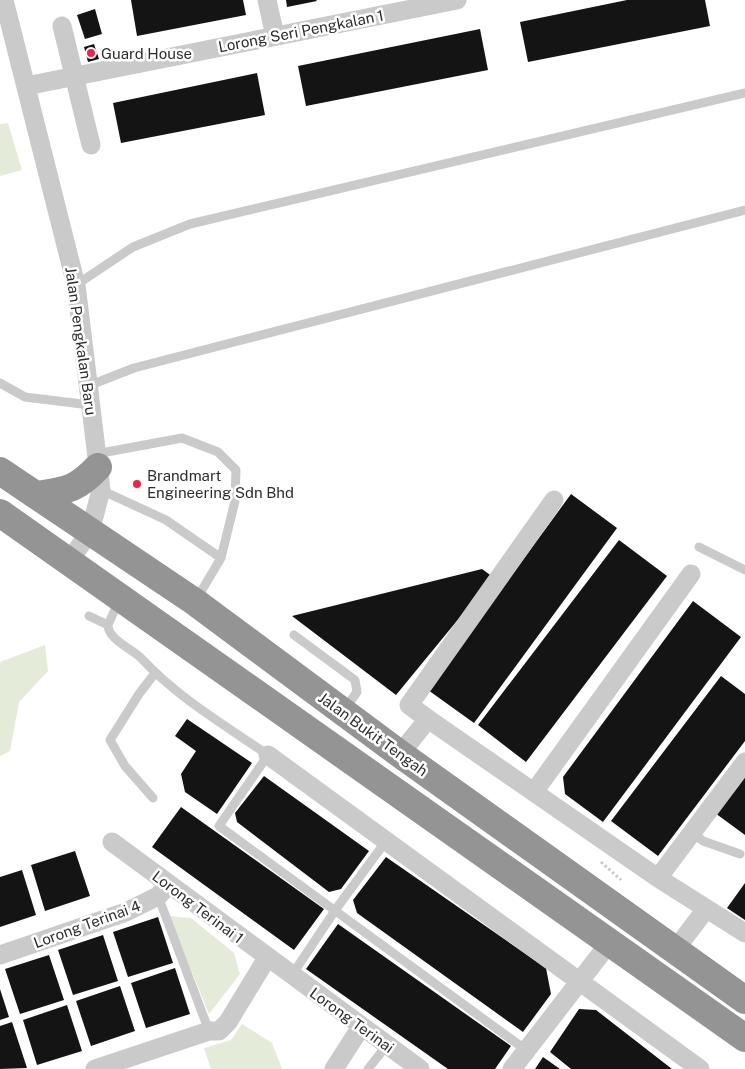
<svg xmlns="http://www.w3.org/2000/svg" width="745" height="1069" viewBox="0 0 745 1069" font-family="'Public Sans',sans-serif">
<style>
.green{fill:#e5ebd9}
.building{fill:#141414}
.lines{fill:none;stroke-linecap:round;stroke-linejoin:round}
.path{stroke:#cacaca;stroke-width:3;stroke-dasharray:2.5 2.5;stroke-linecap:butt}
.lane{stroke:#cacaca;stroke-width:9}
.street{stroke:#cacaca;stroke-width:19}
.highway{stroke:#949494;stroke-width:28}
.poi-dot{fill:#ef2346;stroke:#fff;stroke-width:2}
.labels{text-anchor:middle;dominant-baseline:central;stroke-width:5;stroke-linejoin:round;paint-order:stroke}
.street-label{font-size:15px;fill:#2d2d2d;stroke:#fff}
.poi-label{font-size:15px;fill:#2d2d2d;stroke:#fff;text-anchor:start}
</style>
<rect width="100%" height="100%" fill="#fff"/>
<path class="green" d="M8 123 22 170 0 176V124Z
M45 645 48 671 19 702 10 751 0 756V662Z
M169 916 191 918 234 953 240 974 209 1014Z
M242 1024 272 1043 282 1069H211L204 1048 231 1040Z"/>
<path class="building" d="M131 0H243L246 15 137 36Z
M286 0H316L317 1 287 7Z
M627 0H705L710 26 528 62 520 22Z
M95 9 102 34 85 39 77 15Z
M480 29 488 70 306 106 298 66Z
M94 44 99 59 88 62 84 47Z
M257 73 265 115 121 143 113 103Z
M571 494 617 528 474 723 428 690Z
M619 540 667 576 526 762 478 725Z
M482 569 493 577 396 695 292 616Z
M693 601 741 637 603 822 565 794 563 777Z
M721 676 745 694V741L658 856 611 821Z
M187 719 252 763 217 814 185 792 181 774 196 751 175 736Z
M745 773V835L715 813Z
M264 776 369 851 341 889 329 892 237 822 235 813Z
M181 807 324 909 294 950 152 847Z
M75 851 90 896 45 911 31 865Z
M386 857 546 968 551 994 523 1032 357 913 353 900Z
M22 870 36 915 0 927V877Z
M745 883V920L727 908Z
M158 917 173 963 128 977 113 932Z
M338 924 511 1046 495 1069H448L306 969Z
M103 935 118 981 73 995 58 950Z
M49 955 64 1000 20 1014 5 969Z
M175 968 190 1014 146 1028 131 983Z
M120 986 135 1031 91 1046 76 1001Z
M0 989 9 1017 0 1020Z
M67 1005 82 1051 37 1065 23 1020Z
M579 1009 596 1010 672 1069H571L550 1052Z
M12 1022 27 1068 0 1069V1026Z
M543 1057 560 1069H535Z"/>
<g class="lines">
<path class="path" d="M601 862 621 880"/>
<path class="lane" d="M76 285 133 247 190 224 745 93
M0 383 25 397 90 405
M88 386 134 368 745 210
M96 454 182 438 218 452 236 470 235 501 221 558
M101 490 166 520 221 558 196 600
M699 547 745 570
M119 600 108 625C108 640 133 649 142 659 178 698 225 725 268 755L219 826 526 1050
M89 616 108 625
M294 635 355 680 357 692 344 710
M153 798 125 766 110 740 139 694 155 673
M692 832 703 841 740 854
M158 896 209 1031
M292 975 336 909 386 841
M368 1069 387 1045"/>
<path class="street" d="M4 0 76 285 101 490 90 532 69 561
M267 0 275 36
M62 26 91 145
M26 86 457 0
M428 719 409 705 554 500
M400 754 428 719 658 878 745 933
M268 755 700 1069
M534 792 691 574
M112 842 420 1069
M658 878 745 762
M675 950 706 909
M0 955 126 912 158 896 169 885
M95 1069 209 1031H219L228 1022 267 958
M334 1069 361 1027
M512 1069 610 942"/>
<path class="highway" d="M0 471 195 602 400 754 745 1000
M37 495C67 490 76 490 98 467
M0 513 745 1038"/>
</g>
<g class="poi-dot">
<circle cx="91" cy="53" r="5"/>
<circle cx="137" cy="484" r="5"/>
</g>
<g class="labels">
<g class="street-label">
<text transform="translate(301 31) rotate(-11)">Lorong Seri Pengkalan 1</text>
<text transform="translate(81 341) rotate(82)">Jalan Pengkalan Baru</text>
<text transform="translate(373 734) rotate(36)">Jalan Bukit Tengah</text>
<text transform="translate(198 907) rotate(37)">Lorong Terinai 1</text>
<text transform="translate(87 924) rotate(-20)">Lorong Terinai 4</text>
<text transform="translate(352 1020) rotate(36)">Lorong Terinai</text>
</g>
<g class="poi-label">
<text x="101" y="53">Guard House</text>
<text x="147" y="475">Brandmart<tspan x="147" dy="17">Engineering Sdn Bhd</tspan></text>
</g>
</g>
</svg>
